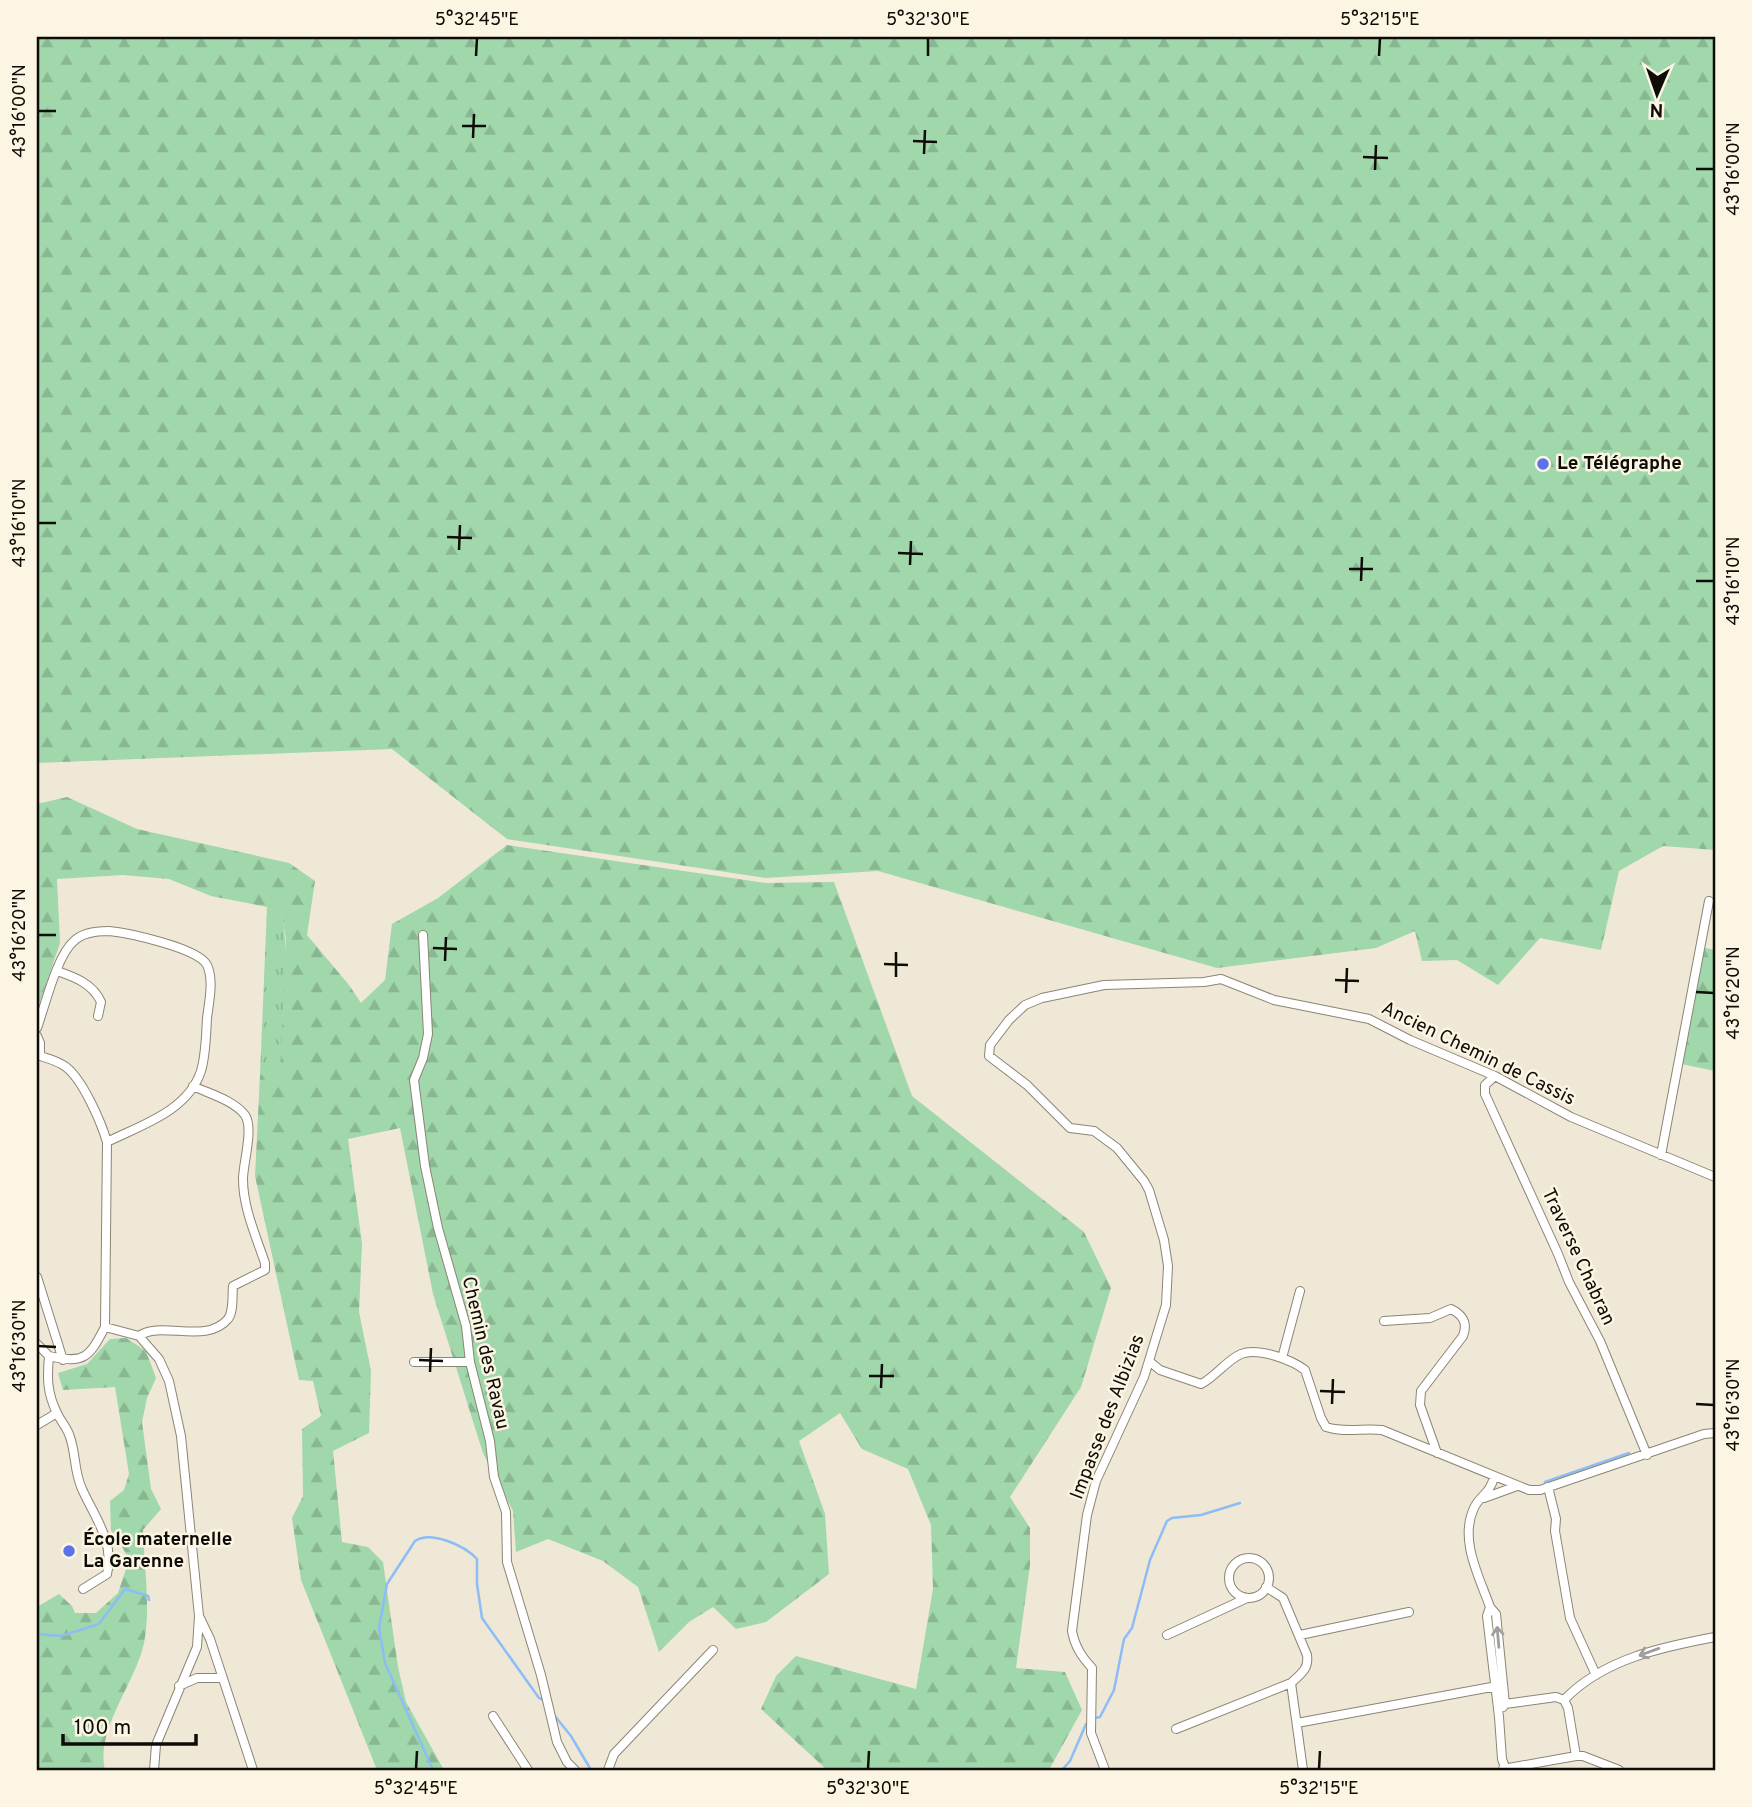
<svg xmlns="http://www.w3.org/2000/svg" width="1752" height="1807" viewBox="0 0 1752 1807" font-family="Overpass,sans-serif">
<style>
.grass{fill:url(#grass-tufts)}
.forest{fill:url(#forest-firs)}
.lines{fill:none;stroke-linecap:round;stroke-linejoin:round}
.stream{stroke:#8dbcf6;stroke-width:2.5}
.minor-casing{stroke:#8b8575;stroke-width:10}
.minor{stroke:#fff;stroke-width:8}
.oneway{stroke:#9f9e9b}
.ticks{fill:none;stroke:#0e0c06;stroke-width:2.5}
.poi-dot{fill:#5c72e9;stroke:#fcf5e3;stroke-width:2.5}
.labels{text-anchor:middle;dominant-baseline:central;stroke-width:5;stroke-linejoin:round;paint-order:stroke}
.poi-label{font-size:19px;font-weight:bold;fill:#0e0c06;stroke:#fcf5e3;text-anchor:start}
.street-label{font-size:19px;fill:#0e0c06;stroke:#fcf5e3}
.neatline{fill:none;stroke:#0e0c06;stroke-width:2.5}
.ticks-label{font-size:18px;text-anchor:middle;fill:#0e0c06}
</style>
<defs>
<pattern id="grass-tufts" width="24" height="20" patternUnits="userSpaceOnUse" patternTransform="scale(1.75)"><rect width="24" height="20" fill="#a0d7ab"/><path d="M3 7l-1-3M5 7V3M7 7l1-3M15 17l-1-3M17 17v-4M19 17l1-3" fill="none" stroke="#89b792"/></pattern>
<pattern id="forest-firs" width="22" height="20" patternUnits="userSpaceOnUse" patternTransform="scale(1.75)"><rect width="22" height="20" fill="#a0d7ab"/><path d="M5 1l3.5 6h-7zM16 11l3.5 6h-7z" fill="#89b792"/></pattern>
</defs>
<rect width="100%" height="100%" fill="#efe8d6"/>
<path class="grass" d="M267 907 282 915C291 965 283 1018 280 1069L260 1075Z"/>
<path class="forest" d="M37 37H1715V850L1663 846 1619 871 1601 950 1540 938 1498 985 1457 960 1422 961 1415 931 1376 948 1217 968 878 871 765 878 507 839 392 749 37 763Z
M67 797 137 829 289 863 315 881 307 935 349 985 361 1003 385 980 392 924 438 898 507 845 766 883 834 882 912 1096 1084 1232 1111 1288 1081 1387 1010 1497 1030 1528V1565L1016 1668 1065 1672 1082 1710 1049 1770H827L761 1709 776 1676 796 1656 916 1689 933 1589 931 1525 908 1469 862 1449 840 1413 799 1441 825 1514 829 1574 766 1622 736 1629 713 1607 689 1622 659 1652 638 1587 603 1561 548 1539 516 1552 513 1511 483 1453 433 1294 400 1128 348 1139 362 1244 359 1312 371 1371 369 1433 333 1451 342 1542 368 1547 383 1562 398 1667 406 1702 444 1770H377L301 1580 292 1518 303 1496 302 1429 321 1416 313 1381 299 1380 255 1176 260 1075 280 1068 286 939 282 915 267 907 211 896 169 879 123 875 57 879 60 943 37 1010V804Z
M1701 947 1715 950V1071L1677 1063Z
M126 1338 146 1351 156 1378 147 1398 142 1422 151 1489 161 1509 143 1530C144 1566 151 1607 144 1643 136 1682 95 1730 105 1770H37V1607L59 1594 72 1606 75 1613H96L118 1593 129 1560 116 1535 111 1531 110 1501 124 1490 129 1474 115 1387 63 1390 58 1373 87 1364 110 1339Z"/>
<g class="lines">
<path class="stream" d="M1545 1482 1629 1453
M37 1634 61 1636 99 1624 125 1589 148 1596 149 1600
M554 1715 571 1736 591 1770
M1095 1718 1100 1717 1114 1690 1124 1639 1132 1628 1150 1560 1167 1521 1172 1518 1201 1515 1240 1503
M433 1770 385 1663 379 1628 387 1584 415 1541C431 1530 465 1546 477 1559V1584L482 1618 539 1698 543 1700
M1062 1770 1070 1761 1086 1724 1089 1725"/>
<g class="minor-casing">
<path id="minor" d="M423 935 428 1034 423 1058 414 1080 425 1166 438 1228 466 1326 470 1362 490 1441 494 1477 506 1512 507 1562 541 1675 557 1742 567 1762 575 1770
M57 971C75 977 93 984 101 1002L98 1016
M37 1028C45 1006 57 955 74 941 82 933 97 931 109 931 129 933 198 948 207 965 214 980 209 1002 207 1018 206 1035 206 1054 201 1071 188 1111 141 1125 107 1142
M37 1036 40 1043V1056
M40 1056C50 1059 58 1061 66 1067 83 1080 101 1122 107 1142L105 1327C89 1358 84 1364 49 1356
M1495 1076 1485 1085V1094L1558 1254 1569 1282 1600 1341 1647 1455
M1661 1155 1709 901
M37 1277 63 1360
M1384 1321 1430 1318 1451 1309C1463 1315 1468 1323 1463 1336L1421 1391 1420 1405 1437 1453
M105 1327 139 1336 159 1359 169 1381 181 1436 199 1616 197 1647 156 1745 154 1770
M139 1336C161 1320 206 1345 228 1319 234 1311 232 1295 233 1286L265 1270V1263C256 1236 243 1208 243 1179 243 1163 254 1129 245 1115 233 1100 210 1094 193 1086
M37 1344 49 1356
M49 1356C47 1378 47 1393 57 1413 61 1422 67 1427 70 1437 76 1454 74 1472 82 1489 94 1516 115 1542 107 1574L83 1589
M1282 1358 1300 1291
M1149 1361 1160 1370 1201 1384C1215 1377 1227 1360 1241 1354 1258 1347 1292 1360 1305 1370L1321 1418 1326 1427C1344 1433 1363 1428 1382 1430L1529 1490H1540L1704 1434 1715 1433
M414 1362H470
M37 1425 57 1413
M1548 1487 1556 1519 1555 1531 1570 1618 1596 1675
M1484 1498 1517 1486
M1229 1578a20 20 0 1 1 40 0a20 20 0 1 1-40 0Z
M1266 1587 1283 1598 1307 1655C1309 1669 1301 1674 1291 1683L1303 1770
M1490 1607C1479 1576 1459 1540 1474 1508 1480 1495 1490 1494 1494 1477
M200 1618 210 1639 253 1770
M1167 1635 1247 1598
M1300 1635 1409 1612
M179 1686 197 1678H222
M1564 1700C1603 1659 1662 1647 1715 1637
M1564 1700 1568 1708 1576 1756
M1505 1704 1496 1614 1490 1607 1487 1616 1499 1717 1502 1759 1506 1770
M1503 1707 1505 1704 1556 1697 1564 1700
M493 1716 528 1770
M1297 1723 1497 1686
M1176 1729 1291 1683
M1503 1769 1576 1756H1583L1619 1770
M608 1770 614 1754 713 1650
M1105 1770 1091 1733 1092 1668C1082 1657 1075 1647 1072 1631L1087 1515 1096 1481 1144 1377 1166 1305 1168 1266 1164 1240 1149 1190 1144 1181 1117 1148 1094 1131 1070 1128 1027 1085 989 1056 990 1045 1009 1020 1025 1005 1042 998 1104 985 1204 982 1221 979 1274 1000 1369 1019 1410 1040 1495 1076 1571 1117 1715 1177"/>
</g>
<use href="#minor" class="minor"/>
</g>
<defs><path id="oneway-shaft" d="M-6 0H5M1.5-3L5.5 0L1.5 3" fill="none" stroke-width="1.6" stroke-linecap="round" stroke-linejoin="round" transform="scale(1.75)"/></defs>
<g class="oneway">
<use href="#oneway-shaft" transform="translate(1498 1637) rotate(-95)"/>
<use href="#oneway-shaft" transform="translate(1649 1652) rotate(160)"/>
</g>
<path class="ticks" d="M476 56 477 38M928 56V38M1379 56 1380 38M38 111H56M462 126H486M473 138 474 114M913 141 937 142M924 154 925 130M1363 157 1388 158M1696 169H1714M1375 170 1376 145M38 523H56M447 537 472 538M459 550 460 525M898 553 923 554M910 565 911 541M1349 569H1373M1361 581 1362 557M1696 581H1714M38 935H56M433 948 457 949M445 961 446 937M884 964 908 965M896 977V952M1335 980 1359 981M1696 992 1714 993M1346 993 1347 968M38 1346 56 1347M419 1360 443 1361M430 1372 431 1348M869 1376H894M881 1388 882 1364M1320 1391 1345 1392M1332 1404 1333 1379M1696 1404 1714 1405M416 1769 417 1751M868 1769 869 1751M1319 1769 1320 1751"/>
<g class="poi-dot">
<circle cx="1543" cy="464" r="7"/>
<circle cx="69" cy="1551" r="7"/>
</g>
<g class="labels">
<g class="poi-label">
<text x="1557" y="464">Le Télégraphe</text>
<text x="83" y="1540">École maternelle<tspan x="83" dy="22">La Garenne</tspan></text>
</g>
<g class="street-label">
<text transform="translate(1478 1054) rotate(26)">Ancien Chemin de Cassis</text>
<text transform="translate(1578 1257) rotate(65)">Traverse Chabran</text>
<text transform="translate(485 1353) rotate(77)">Chemin des Ravau</text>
<text transform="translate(1108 1417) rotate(-69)">Impasse des Albizias</text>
</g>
</g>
<rect width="1752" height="1807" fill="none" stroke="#fcf5e3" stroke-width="77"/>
<g transform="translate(1657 94) rotate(182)" stroke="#fcf5e3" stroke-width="5" paint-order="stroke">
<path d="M0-5L12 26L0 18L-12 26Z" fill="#0e0c06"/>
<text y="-10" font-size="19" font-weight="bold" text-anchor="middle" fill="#0e0c06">N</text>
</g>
<path d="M63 1734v10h133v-10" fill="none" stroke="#0e0c06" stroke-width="3.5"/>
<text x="74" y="1734" font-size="21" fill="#0e0c06" stroke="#fcf5e3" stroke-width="5" paint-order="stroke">100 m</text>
<rect x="38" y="38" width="1676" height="1731" class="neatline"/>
<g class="ticks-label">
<text x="477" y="25">5°32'45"E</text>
<text x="928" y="25">5°32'30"E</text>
<text x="1380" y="25">5°32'15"E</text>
<text transform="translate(19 111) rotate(-90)" y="6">43°16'00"N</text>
<text transform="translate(1733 169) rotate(-90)" y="6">43°16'00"N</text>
<text transform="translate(19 523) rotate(-90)" y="6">43°16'10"N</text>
<text transform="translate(1733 581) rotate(-90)" y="6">43°16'10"N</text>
<text transform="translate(19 935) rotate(-90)" y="6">43°16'20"N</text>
<text transform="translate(1733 993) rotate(-90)" y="6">43°16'20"N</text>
<text transform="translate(19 1346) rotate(-90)" y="6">43°16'30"N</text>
<text transform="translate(1733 1405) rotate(-90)" y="6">43°16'30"N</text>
<text x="416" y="1794">5°32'45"E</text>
<text x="868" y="1794">5°32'30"E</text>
<text x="1319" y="1794">5°32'15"E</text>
</g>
</svg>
